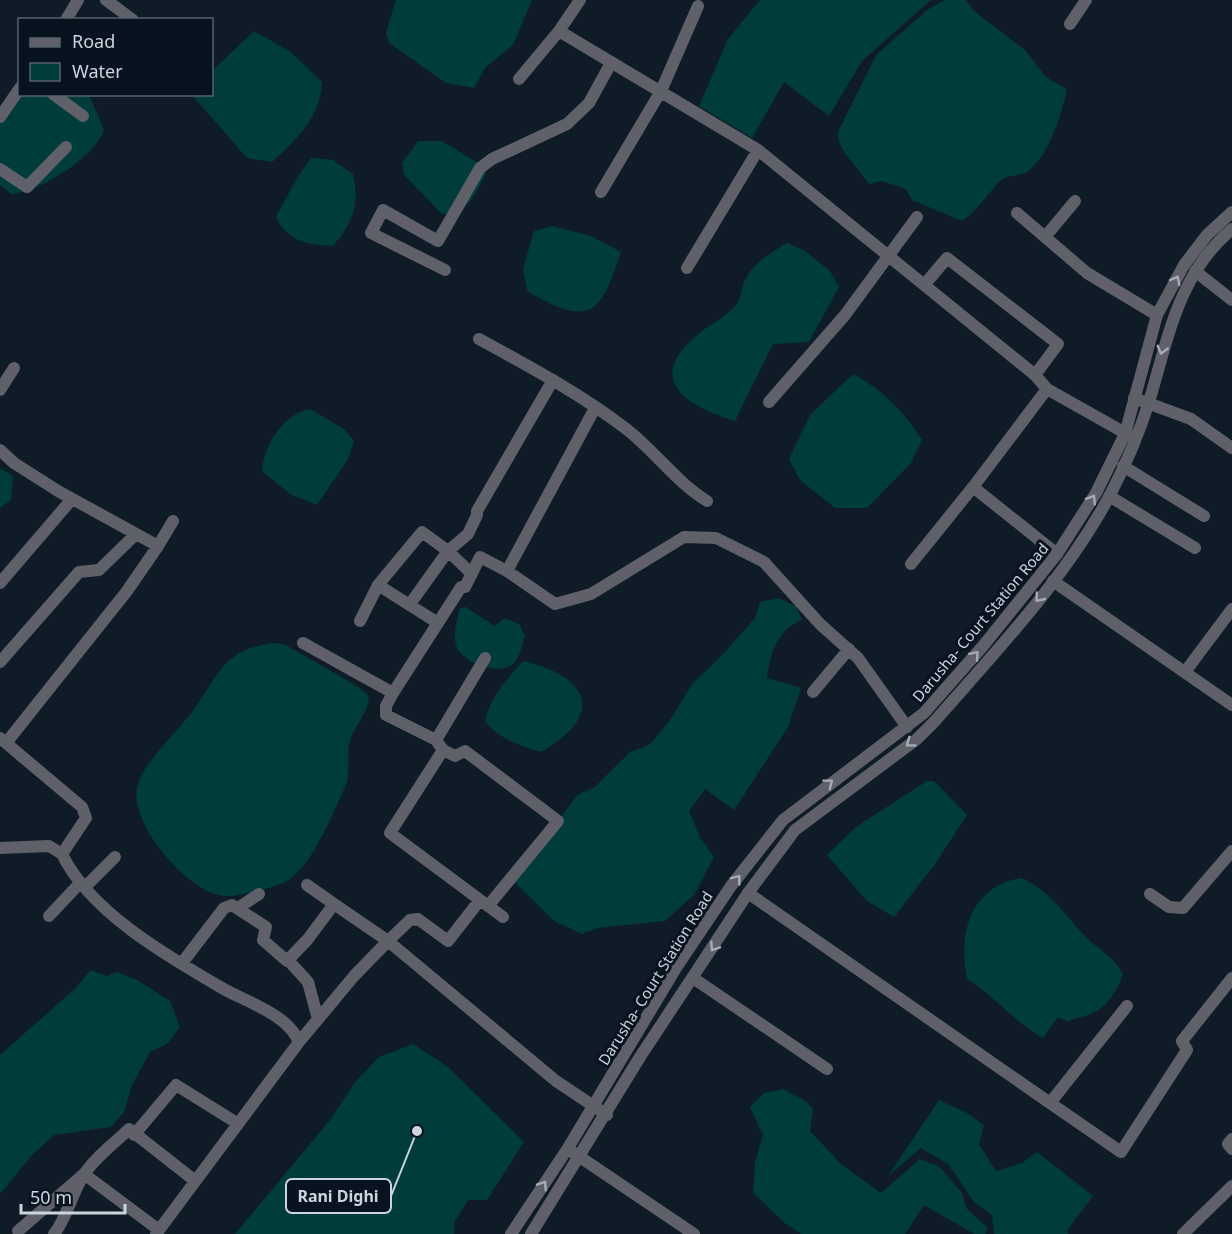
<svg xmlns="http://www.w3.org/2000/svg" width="1232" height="1234" viewBox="0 0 1232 1234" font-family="'Noto Sans',sans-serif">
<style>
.water{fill:#003c3a}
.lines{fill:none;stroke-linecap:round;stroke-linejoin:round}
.minor{stroke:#5f6069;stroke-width:12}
.tertiary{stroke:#5f6069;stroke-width:12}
.oneway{stroke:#a6acb5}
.labels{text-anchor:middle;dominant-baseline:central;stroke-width:6;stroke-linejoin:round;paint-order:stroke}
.street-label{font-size:15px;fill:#ccd5de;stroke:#07131f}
.leader{fill:none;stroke:#ccd5de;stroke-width:2}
.callout-dot{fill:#ccd5de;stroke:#07131f;stroke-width:2}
.callout{fill:#07131f;stroke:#ccd5de;stroke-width:2}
.callout-label{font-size:16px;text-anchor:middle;font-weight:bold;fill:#ccd5de}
</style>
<rect width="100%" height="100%" fill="#0f1c28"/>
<path class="water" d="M396 0H532L513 45 485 68 474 88 446 83 389 43 386 32Z
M760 0H931L862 61 829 116 784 82 752 138 699 106 728 39Z
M944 0H966L974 11 1025 50 1046 77 1067 89C1062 113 1049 157 1027 172 1019 177 1007 174 1000 181 987 194 978 210 962 221L912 200 906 189 882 181 869 184 842 149 837 134 876 55 926 11Z
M254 31 291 52 322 82C321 117 296 140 272 162L247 158 192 95 212 94V71Z
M20 94 89 95 104 130C94 158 40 192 11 194L0 185V120Z
M418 141H442L480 164 486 174C475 193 467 216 442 214L404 175 402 163Z
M311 158 333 160 353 174C360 205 353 222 333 246 308 245 288 242 276 217L298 176Z
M552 226 591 236 621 252C600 317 589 327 527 291L523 269 534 231Z
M787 243 804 250 830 271 839 287 809 342 773 344 735 421C688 407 643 380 697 335 710 324 726 317 737 304 741 298 741 289 744 282 753 263 769 254 787 243Z
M853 374C881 388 905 413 922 440L911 463 867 508H835L800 480 789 459 810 415Z
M310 409 344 429 354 441 348 459 317 505 290 494 262 471C264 445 283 414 310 409Z
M0 468 13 476 11 500 0 508Z
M778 598 796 606 802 620C778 629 770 653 767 678L801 688 788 727 734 810 705 789 689 811 701 839 714 857 694 895 665 921 597 928 582 934 554 921 509 877 558 821 577 795 595 787 629 753 650 744 668 723 693 683 725 652 755 618 760 602Z
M466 607 494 626 505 618 519 624 525 636C522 644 521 655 515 662 502 678 461 663 456 645 453 634 457 619 460 608Z
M274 643 286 645 357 686 367 694 369 701C365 716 354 727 350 741 346 755 351 770 346 785 333 812 314 864 287 881 276 887 239 897 226 896 190 895 129 824 137 788 142 762 179 731 195 708 219 672 227 648 274 643Z
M523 661C590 676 606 715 541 752 520 746 499 739 485 721 491 696 506 680 523 661Z
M927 781H934L967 815 935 864 894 917 867 901 827 855 856 827Z
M1021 878C1051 890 1067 919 1090 941 1103 952 1114 958 1123 974 1116 993 1107 1009 1085 1016 1078 1019 1074 1017 1068 1022L1058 1017 1043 1038C1015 1022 994 996 967 979 958 933 970 887 1021 878Z
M90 970 107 976 117 972 139 981 170 1001 180 1027 167 1044 150 1052 132 1085 124 1112 111 1127 54 1135 32 1155 0 1194V1055L77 987Z
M413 1044 448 1067 524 1142 487 1200H468L455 1221 454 1234H235L330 1120 356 1081 379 1057Z
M783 1089 807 1102 813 1109 810 1131 842 1165 881 1193 920 1159 940 1167 962 1193 967 1209 988 1228 985 1234H974L924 1205 905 1234H801L786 1224 753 1193 755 1162 763 1135 750 1107 764 1093Z
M939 1100 967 1113 984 1125 979 1144 996 1171 1022 1163 1037 1152 1093 1196 1068 1229V1234H994L992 1215 975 1203 948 1164 921 1148 888 1176Z"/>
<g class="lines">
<path class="minor" d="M106 0 133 20
M66 20 78 0
M1070 24 1086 0
M559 31 758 150 1035 375 1047 389 1134 438
M519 79 559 31 580 0
M53 94 83 116
M0 117 20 88
M0 169 27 187 66 147
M601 192 661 91 698 6
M1017 213 1087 273 1157 315
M1045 237 1075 201
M687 268 758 150
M445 270 371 233 383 210 438 241 480 168 492 159 567 124 589 103 611 63
M1195 271 1232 300
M925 284 947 258 1058 344 1035 375
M479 339C530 367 579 393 625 428 654 450 676 482 707 501
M1047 389 973 487 1057 554
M0 390 14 368
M1134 398 1191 419 1232 448
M769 402 845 315 917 217
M0 450 14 463 58 491 158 546 173 521
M1123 466 1204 516
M1109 496 1195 548
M911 564 973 487
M507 571 595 408
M1053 581 1232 705
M0 583 72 499
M378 585 438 623
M410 604 448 551 468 534 477 515V511L553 380
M360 621 378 585 422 532 448 551 472 574
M303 643 393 693 386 706V715L436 740 443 750 390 833 503 917
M0 662 79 572 99 570 136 534
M1185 672 1232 609
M813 692 849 649
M393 693 461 587H465L480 557 507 571 555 604 591 594 684 537 716 538 764 562 820 624 858 658 907 727
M0 738 82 807 86 818 62 854C90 912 167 956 222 988 246 1002 288 1014 299 1042L156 1234
M436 740 485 658
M6 743 127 591 158 546
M443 750 455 756 465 751 558 821 488 906
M0 848 49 846 62 854
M307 885 334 904
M85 887 115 857
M748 893 1050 1103 1127 1006
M1150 894 1169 907 1183 908 1232 851
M238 908 259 894
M49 916 80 883
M288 960 308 982 318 1019
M182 963 224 908 232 905 266 927 263 940 287 961 308 939 334 904 388 941 410 920 418 919 448 941 480 900
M693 978 827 1069
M299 1042 354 976 388 941 556 1081 607 1115
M1050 1103 1121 1152 1187 1050 1182 1041 1232 978
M134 1135 176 1085 237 1123
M1232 1139 1228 1144 1232 1149
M571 1151 694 1234
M18 1231 84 1174 159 1230
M54 1234C65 1221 73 1192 83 1176 93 1159 114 1144 129 1129L194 1180
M1183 1234 1232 1186"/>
<path class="tertiary" d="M511 1234 568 1148 676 968 731 886 783 820 924 713 983 646 1057 554 1096 493 1125 434 1157 315 1184 265 1207 235 1232 212
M531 1234 640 1057 748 893 795 830 917 739 934 722C996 651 1065 579 1110 495 1125 466 1139 434 1149 402 1168 339 1178 274 1232 229"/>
</g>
<defs><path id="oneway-chevron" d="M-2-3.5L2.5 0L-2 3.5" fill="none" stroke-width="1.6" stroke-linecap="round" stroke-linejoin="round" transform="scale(1.5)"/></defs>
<g class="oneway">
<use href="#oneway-chevron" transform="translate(1176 280) rotate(-62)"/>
<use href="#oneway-chevron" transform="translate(1162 350) rotate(105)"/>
<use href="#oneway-chevron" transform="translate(1092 499) rotate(-58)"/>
<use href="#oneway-chevron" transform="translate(1039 598) rotate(129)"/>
<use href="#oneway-chevron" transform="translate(975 655) rotate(-49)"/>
<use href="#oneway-chevron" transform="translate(910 743) rotate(144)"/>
<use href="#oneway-chevron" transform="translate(829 783) rotate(-37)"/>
<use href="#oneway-chevron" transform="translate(737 879) rotate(-52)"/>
<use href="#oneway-chevron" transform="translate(714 947) rotate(123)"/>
<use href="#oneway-chevron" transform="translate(543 1185) rotate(-57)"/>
</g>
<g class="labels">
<g class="street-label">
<text transform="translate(980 622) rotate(-50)">Darusha- Court Station Road</text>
<text transform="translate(655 978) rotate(-58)">Darusha- Court Station Road</text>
</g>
</g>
<path class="leader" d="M417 1131L391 1196"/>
<circle class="callout-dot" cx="417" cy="1131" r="6"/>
<rect class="callout" x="286" y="1179" width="105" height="34" rx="6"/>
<g class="callout-label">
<text x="338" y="1202">Rani Dighi</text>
</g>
<rect x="18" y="18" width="195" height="78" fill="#07131f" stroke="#56616b" stroke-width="1.5"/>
<rect x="30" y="38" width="30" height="9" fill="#5f6069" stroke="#56616b" stroke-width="1.5"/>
<text x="72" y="48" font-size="18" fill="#ccd5de">Road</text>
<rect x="30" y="63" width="30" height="18" fill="#003c3a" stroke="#56616b" stroke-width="1.5"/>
<text x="72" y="78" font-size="18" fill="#ccd5de">Water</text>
<path d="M21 1204v9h104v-9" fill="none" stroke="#ccd5de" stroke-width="3"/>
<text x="30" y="1204" font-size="18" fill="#ccd5de" stroke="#07131f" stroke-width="4.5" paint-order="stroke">50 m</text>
</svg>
